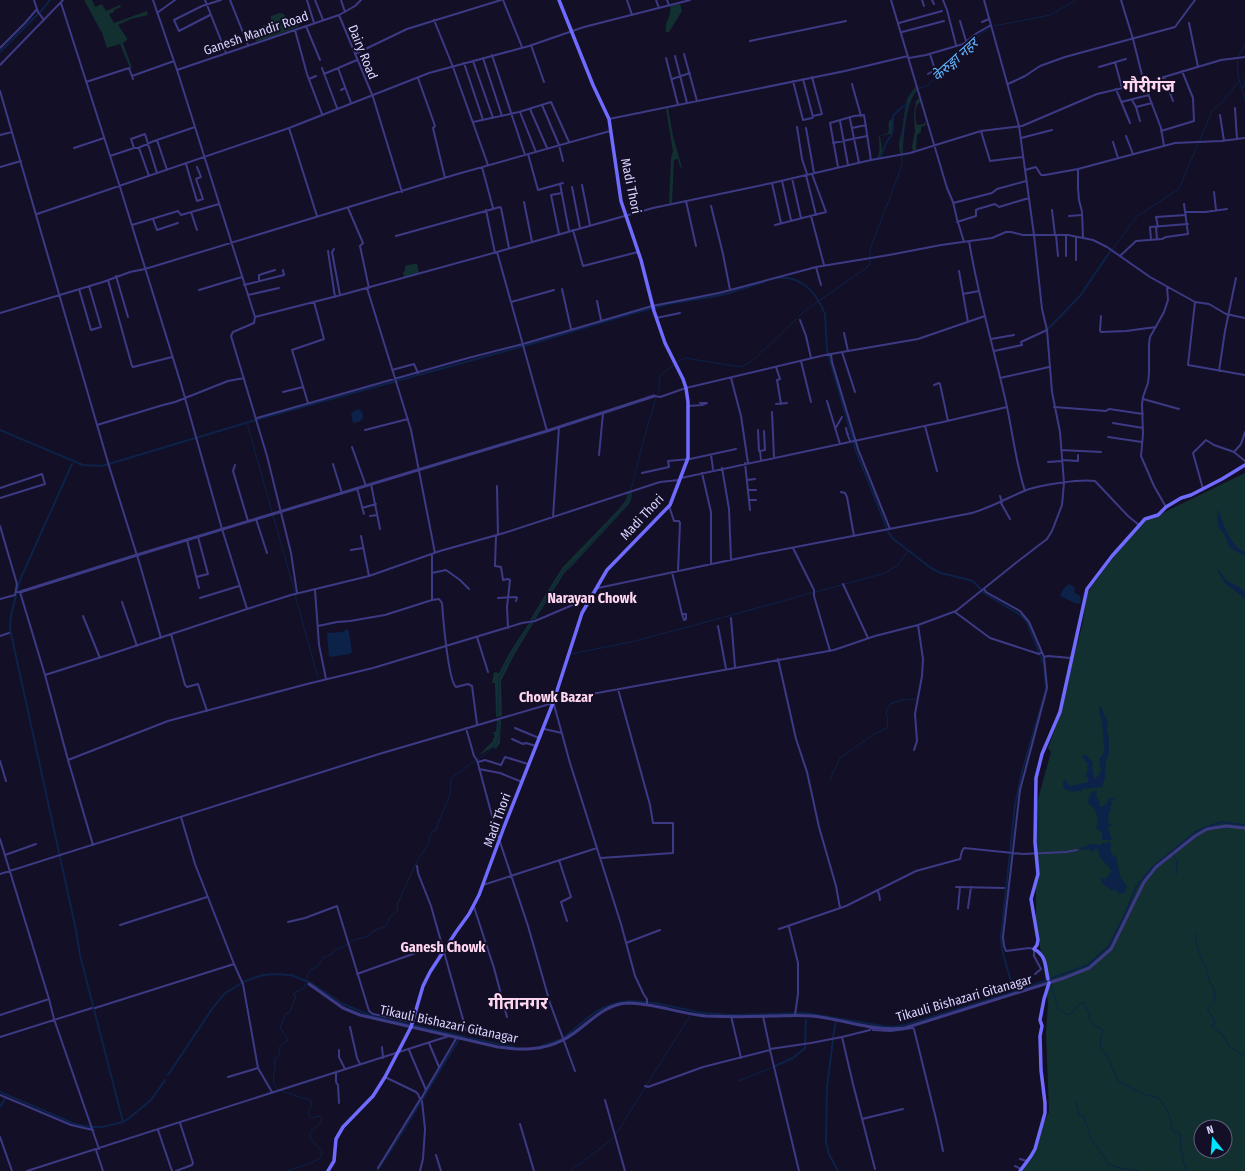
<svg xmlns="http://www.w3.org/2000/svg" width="1245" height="1171" viewBox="0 0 1245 1171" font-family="'Fira Sans Condensed','Noto Sans Devanagari',sans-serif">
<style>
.green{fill:#12302f;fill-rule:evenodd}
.water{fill:#0c2248}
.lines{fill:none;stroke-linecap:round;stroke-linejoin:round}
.stream{stroke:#0c2248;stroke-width:1}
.canal{stroke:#0c2248;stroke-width:2}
.minor{stroke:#3d3a85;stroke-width:2}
.tertiary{stroke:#3d3a85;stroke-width:3}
.secondary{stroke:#6f6bff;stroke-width:3.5}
.labels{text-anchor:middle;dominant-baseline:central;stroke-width:4;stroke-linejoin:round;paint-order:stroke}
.street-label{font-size:13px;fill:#d9d4ff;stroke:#130f26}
.water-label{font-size:14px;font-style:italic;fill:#62b6ff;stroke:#130f26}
.neighbourhood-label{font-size:14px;font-weight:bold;fill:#ffd6f0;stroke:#130f26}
.district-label{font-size:17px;font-weight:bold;fill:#ffd6f0;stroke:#130f26}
</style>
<rect width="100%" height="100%" fill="#130f26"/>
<path class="green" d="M84 0H92L95 7 102 4 106 11 120 5 121 7 114 10V12L109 14 114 23 147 11 148 15 131 19 118 25 127 38V40L123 43 132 68H130L120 44 107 48 102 33Z
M680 4 682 11 669 32H666C664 20 672 18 670 6Z
M280 13 284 14C287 23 290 21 297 22L299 25 298 27 256 42 255 38 261 31 262 26 271 23V16Z
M916 86 917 91C906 100 903 139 903 153L900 154 899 143 902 130 906 103 908 97Z
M919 98 920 102C914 107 915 118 917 125L924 124 925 121 926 125 921 127V132L917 135 916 150 913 151 912 147 915 131 914 115 916 101Z
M668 108 673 136 682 168 680 167 678 159 674 160 672 203H669L671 159 673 151 666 109Z
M893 119 894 120 893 133 880 136 882 150 880 157 877 158C881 152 879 143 879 136L888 133C890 129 887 124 890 120Z
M413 264H417L419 274 404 278 403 272 405 271V266Z
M1245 473V1171H1020L1031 1156 1044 1122 1049 1112 1046 1032 1048 1004 1045 976 1036 924V806L1051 752 1048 748 1061 712 1073 660 1082 626 1087 596 1091 587 1119 550 1146 521ZM1201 1127H1225V1151H1201Z
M628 493H632L631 500 628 505 571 567 565 572 536 618 537 619 530 620 562 568 619 509 626 500Z
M534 622 514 655 501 681 502 716 496 717 495 683H492L494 672 499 673 510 652 529 623Z
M497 720H501L500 743 496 749 493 747 478 756 493 741V738L495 737 493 732H496Z"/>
<path class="water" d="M358 409 362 412C365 421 360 422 353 423L351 413Z
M1218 510C1223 523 1231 548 1245 552V556L1230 548 1224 534 1218 526 1217 511Z
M1217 568 1227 581 1241 588 1245 592V599C1232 586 1224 588 1217 568Z
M1069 584 1075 588 1074 592 1080 596 1081 603 1077 604 1060 596 1064 588Z
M347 629 349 632 352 652 349 654 330 657 329 656 327 633 342 632Z
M1099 706 1101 707 1104 715 1108 721 1107 729 1109 740V753L1106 760 1105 778 1102 787 1083 789 1081 792 1079 790C1075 793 1069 791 1064 789L1063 784 1064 779 1070 786 1088 782V778L1085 775 1087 774V766L1089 764H1087L1082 756 1083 755H1087L1088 758 1090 759 1093 763 1092 767 1094 778H1096L1101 771 1099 759 1103 754 1104 748 1106 746H1104L1102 721 1099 713Z
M1096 790 1097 791 1096 796 1100 802 1099 805 1102 807 1106 804 1109 799 1115 797 1116 798 1111 801 1112 805 1110 807 1111 811 1108 815 1109 821 1107 822 1110 825 1111 823 1112 824 1108 828 1112 840H1102V832L1095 827 1097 826C1100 816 1095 809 1088 803 1089 796 1089 793 1096 790Z
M1110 842 1111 847 1110 850 1112 855 1116 856C1118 862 1118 869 1120 876 1122 881 1126 883 1127 888L1124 893 1120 894 1114 889 1111 891 1109 888 1106 887 1101 881V877L1104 879 1107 878 1110 872H1112L1108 866 1100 857 1097 849H1094L1093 853 1090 849 1081 850 1079 847H1085L1090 844 1101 845 1103 843Z"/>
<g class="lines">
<path class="stream" d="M994 26 1050 15 1076 0
M1245 45 1237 58 1238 70V76L1245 99
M919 88 927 86 982 33 990 28
M1242 88 1244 87 1245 79
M1199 142 1212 111 1223 101 1239 81
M902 152C901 138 904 110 910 97 911 95 914 92 916 90
M1112 250 1137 216 1179 189 1198 144
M870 257V252L872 244 900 171 902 163V156
M677 362 685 358 741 367 752 361 806 310 866 268 870 264V260
M657 395C660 389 659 387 659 382 659 373 668 369 674 365
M247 423 272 512
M273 515 295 593
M295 595 318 678
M724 617 885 573 898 565 908 551
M571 654 631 642 721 618
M498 716 499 678 511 655 563 571 570 566 624 507 629 498 643 442 656 398
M830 779 840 758 874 734 887 728 888 719 886 713 890 704 902 700 916 699
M1173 855 1177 861 1176 875
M1195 934 1198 948 1203 964 1207 970 1210 984 1213 986 1215 997 1214 1001 1207 1008 1215 1022V1024H1212L1213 1027 1221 1033 1231 1048 1244 1055
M1051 984 1058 1009 1068 1015 1071 1014 1080 1003H1084L1089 1013V1018L1091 1023 1103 1030 1100 1041 1101 1048 1107 1056 1118 1081 1143 1094 1159 1098C1168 1110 1170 1116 1173 1131L1180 1134 1181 1150 1184 1157 1183 1160 1187 1171
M738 1081 774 1067
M1076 1102 1079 1115 1084 1116 1091 1140 1101 1152 1108 1164 1120 1168 1140 1171
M616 1134 691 1014
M288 1171C294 1168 317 1162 320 1158 321 1157 321 1154 322 1152 318 1145 306 1138 311 1131 314 1128 319 1126 321 1122L322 1118 320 1116 311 1118 308 1113 312 1104 311 1101C307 1098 304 1099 299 1097 284 1090 268 1093 275 1070 276 1066 274 1062 275 1058L279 1055C279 1047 279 1044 288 1041V1039L280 1028 286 1013H289L296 997 293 994 304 988 309 971 318 966 323 958 332 954 334 950C341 949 347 945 352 941 359 937 368 940 373 931L386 926 390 917 398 910 397 905 416 863 429 843V839L432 832 436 830C439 816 448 805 451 790 451 786 449 782 452 778 454 774 459 774 462 771 471 761 495 752 498 739 500 733 499 727 498 721
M570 1171 600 1149 615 1136"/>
<path class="canal" d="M0 52 42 10 50 0
M878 158 881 156 886 143 892 134 893 116 901 108 908 104
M778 278C802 275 817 294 825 314L827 350 833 371 856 451 888 531 892 538 931 568 941 573 973 581 984 593 1022 616 1027 622 1044 665 1046 689 1022 772 1015 805 1001 937 1002 950 1014 992
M1047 330 1080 296 1111 250
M0 430 83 465 102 466 259 419 531 344 620 317 668 304 722 295 764 282
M72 464 20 580 11 615 10 629 76 930 80 955 123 1122
M833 1037 836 1021
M470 1038 514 1047
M833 1040 827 1087 826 1142 829 1154 838 1171
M805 1043 806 1020
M541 1046 562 1039 594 1013 605 1007 617 1003 631 1001 655 1003 703 1013 732 1015 806 1013 883 1026 893 1027 905 1025 1014 992 1088 965 1109 946 1124 917 1136 887 1153 867 1197 831 1221 822 1245 825
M775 1066 793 1058 805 1048V1045
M168 1075 212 1009 224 994 245 981 263 975 275 974 291 975 311 983 343 1004 372 1016 466 1037
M0 1092 75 1124 90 1127H102L123 1122 128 1119 151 1100 165 1080
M0 1107 5 1099
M377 1171 400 1136 459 1039"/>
<path class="minor" d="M34 0 38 12 44 20
M153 0 177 70 255 317 341 295 497 252 547 431
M205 0 226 53
M230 0 248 45
M307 0 314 23
M315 0 323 20
M341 0 345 12
M503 0 522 47
M627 0 632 15
M656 0 659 8
M667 0 669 5
M891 0 947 188 953 202 957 219 964 242
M922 0 924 6
M932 0 934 4
M943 0 947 10 956 45
M1121 0 1133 39 1144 83 1161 128 1164 146
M61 3 120 187 181 384 222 529 247 609 291 595 369 576 440 551 504 533 660 482 679 480
M157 13 175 0
M210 15 179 31 174 20 202 6 221 0
M339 15 373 97 402 192
M434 20 453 67 488 165
M960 21 966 41
M982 22 989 19
M899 23 942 11
M1189 23 1198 67
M306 26 320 60
M295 30 307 74 322 114
M902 32 944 21
M750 41 846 21
M531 45 544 82
M0 48 25 23 37 9
M355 54 407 29 501 0
M684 54 697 101
M492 55 525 155
M675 56 687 103
M483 58 502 116
M666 58 678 105
M909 58 926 55 963 44 977 33 991 25
M473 61 493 118
M1115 62 1122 88
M464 63 483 120
M0 65 63 0
M1099 67 1126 59
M322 68 337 108
M338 68 351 103
M177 70 339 15 355 6 361 0
M324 74 357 60
M928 74 935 70 930 54
M132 76 174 61
M812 77 822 114 813 116
M1164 77 1173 101
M418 78 435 126 433 128 445 178
M309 79 316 76
M672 79 690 73
M793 81 803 120 812 118 813 117 803 79
M86 82 129 68 133 79
M852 84 861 116
M1008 84 1025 76 1040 66 1065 57 1175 27 1195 0
M1116 89 1130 123
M341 90 345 88
M0 91 109 466 140 565 161 638
M1132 100 1136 107 1152 103
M1121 102 1149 95
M542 105 559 145 563 161
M1136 107 1140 121
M1235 108 1237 139
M530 109 547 148
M520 112 536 152
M1220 115 1224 141
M609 119 845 71 908 56
M850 119 859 163
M840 121 848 165
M473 122 519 112 551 102 569 142
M797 127 802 159 807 174
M289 128 317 216
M806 128 814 173
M852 128 866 125
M981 131 990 161 1023 157
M1161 131 1194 121 1193 98 1182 71
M0 135 12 132
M1126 136 1133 154
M1021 138 1052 130
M157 140 167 170
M1113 142 1118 158
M833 143 867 136
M74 148 104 138
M134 148 131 139 145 134 157 173
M139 148 149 176
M528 154 538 190 563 183
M110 156 134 148H138L154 141 195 127
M186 164 197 201 203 199 196 179 201 177 197 167
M0 167 21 161
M482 167 493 208
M838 167 830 123 854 116 864 115 871 160
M1078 169V188L1079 200 1082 212 1083 238
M1025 170 1036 167 1041 175H1045L1078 169 1175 143 1221 141 1245 138
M806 175 816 215
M792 178 801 218
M782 181 791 220
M772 183 781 223
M560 184 569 231
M582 185 590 225
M572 187 580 228
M1214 192 1216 210
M686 201 696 246
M524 202 532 242
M953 203 992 193 997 189 1026 181
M711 206 723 254 730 290
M348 208 363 243 360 246 369 288
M486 210 495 253
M1052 210 1055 235
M191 212 197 230
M1185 212H1205L1227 209
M37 214 289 128 429 73 529 46 584 27 690 0
M811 216 824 265
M1069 216 1082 215
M153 219 157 230 178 223
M957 222 976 216V210L978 209 995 204 999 207 1029 198
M132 225 178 211 181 215 219 204
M775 225 826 212 812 174
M1156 227 1157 240
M1158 227 1156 217 1186 215
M573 230 583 266 638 252
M559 234 551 195 562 193
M1056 235 1058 256
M1066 235V256
M396 236 500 207 501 208 509 248
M1151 240 1150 227 1188 224
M969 241C978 297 995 352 1007 407 1013 435 1016 464 1025 491
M334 249 332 252 340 295
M328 251 335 297
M497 252 653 208 772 183 871 160 910 153 981 131 1022 126 1097 94 1144 83 1221 60 1245 57
M1120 256 1136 241 1162 239 1166 237 1188 234 1184 204
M1076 260V237
M816 267 821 285
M959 271 968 322
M116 276 128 317
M108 280 132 366 133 367 172 357
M259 281V275L275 270
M244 285 284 275 283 270
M367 288 411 430 435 553
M79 289 91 330 101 327 89 286
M562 289 571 329
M199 290 242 277
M963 294 979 291
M248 295 279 288
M597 301 601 320
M511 302 554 290
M1195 302 1188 365 1245 375
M0 313 103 282 130 272 145 269 454 175 610 131
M1101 316 1100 330 1101 332 1126 331 1156 327
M255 317 254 323 233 332 231 336 267 456 291 553 297 593
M656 318 680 313
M800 320 806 336 811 358
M844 333 848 351
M991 339 1014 335
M994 351 1022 345 1021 342 1047 330
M842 352 855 392
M831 354 832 362 858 449 890 529
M801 361 811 402
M776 367 780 379 777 380 781 404
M392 370 414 364 418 373
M1219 371 1225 331 1236 278
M731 378 741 416 748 463
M1000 378 1049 367
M934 385 939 383 940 384 948 421
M283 392 303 387
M654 396 660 397 686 388 825 355 918 339 985 316
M1143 399 1179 409
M827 401 840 444
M308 403 292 350 324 339 314 302
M776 404 787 403
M688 406 702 405 707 403H700
M1054 407 1106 411 1109 409 1143 414
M772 412 774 457
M257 418 468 358 523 344 652 306 719 293 816 267 889 255 941 245 992 238 1006 232H1011L1023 235H1068L1093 240 1107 247 1150 277 1195 302 1209 304 1226 314 1245 318
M1113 423 1143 428
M97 425 163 405 175 402 228 381 244 378
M925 426 937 471
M846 428 847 433
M835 429 842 417
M365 430 408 419
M758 430 759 451
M1245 432 1241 444 1234 452 1245 461
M848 434 847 433 850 441
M1108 437 1142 442
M352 447 366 486
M1061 450 1101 452
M599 455 603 413
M711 455 713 469
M761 460 760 451 765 450 764 431
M1062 460 1078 461V455
M1048 462 1062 461
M745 463 750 510
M333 464 342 493
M235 465 233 471 248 521
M722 468 729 509 731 560
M642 473 669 467 668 461 690 459 736 449
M702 473 711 512V564
M681 478 943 422 1007 407
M747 480 755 479
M371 484 380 529
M497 486 498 535
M0 488 42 474 45 484 0 498
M357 488 364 514
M1203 489 1193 453 1206 440 1214 445 1234 452
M748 490H756
M841 492 845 493 847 497 854 536
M1000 496 1002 502
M749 500H756
M1001 503 1010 519
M669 506 674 521H679L680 523 678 571
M1166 507 1154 486 1141 456 1143 434 1142 404 1143 397 1148 383 1149 373V344L1150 337 1164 312 1168 300 1167 287
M362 508 376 504
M370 516 377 515
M553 517 559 427
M256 519 267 553
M0 526 17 584 15 595 0 599
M361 536 369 576
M496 536 495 566 501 567 503 580 508 579 510 580 507 607 508 628
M187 540 199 588
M793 548 814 590V596L830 651
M351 550 363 548
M432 555V600L439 599 442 603C443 617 448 680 456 687L468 684 472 686 477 724
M672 572 682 614H686V619L684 620 682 614
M432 573 446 570 460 580 469 589
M196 577 208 574 198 537
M843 584 868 638
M598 588 759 554 972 513C992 507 1005 499 1024 491 1038 485 1080 479 1095 481L1128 516 1139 525
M984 589 986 592 1020 611 1029 622 1044 657 1047 688 1020 790 1003 937 1004 946 1006 951 1029 948 1034 949V956L1041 969 1035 974
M315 590 319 645 326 679
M16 592H20L45 675 68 760 168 721 307 684 373 668 522 623 535 621 589 598
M200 598 239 586
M498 598 516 597 517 598 516 601
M122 602 137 646
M955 612 990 638 1039 654 1042 652
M83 616 100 658
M731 618 735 667
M318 626 337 622 350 621 385 615 432 600
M718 626 726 669
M171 634 185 685 187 687 198 684 207 711
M0 636 9 633
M477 637 488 672
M1044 657 1048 656 1071 658
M778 659 796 739 807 772 819 827 836 886 840 908
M45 675 111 654 247 609
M466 728 474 756 477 760 495 827 528 926 550 1003 575 1071
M515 728 539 738
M544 729 562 733
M512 739 523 744 526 743 536 746
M914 750 917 741 915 714 922 676 923 659 918 625
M68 760 93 845
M0 761 6 781
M478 762 485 760 501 765 505 757 528 764
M479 769 500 773 522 782
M0 839 49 999 0 1015
M5 855 36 844
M601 858 673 853V823H653L650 805 618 689
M559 860 571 897 561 902 567 921
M417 866 418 873 431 906 466 1030
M0 874 379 754 553 703
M483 885 597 848
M956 887 1004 888
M877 890 879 894 880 900
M474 907 494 968 507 1017
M968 908 971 887
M958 909 960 887
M288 922 305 918 337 906 369 1011 373 1014 412 1022
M120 925 207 897
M789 927 798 963V994L795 1015
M779 929 846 906 916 871 960 859 962 851 964 848 1023 854 1066 852 1077 850
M626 943 660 930
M234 964 243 984 258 1068 272 1092
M357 974 424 950 441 946
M49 999 54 1019 99 1149
M647 1005V999L644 995 635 976 621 924 570 763 553 701 834 650 875 636 918 625 956 611 1017 562 1047 539 1052 531 1062 505 1064 483 1060 432 1052 392 1047 330 1042 309 1034 235 1019 126 984 0
M95 1008 234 964 195 864 181 817
M731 1016 741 1058
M763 1016 770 1049
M910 1026 914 1029 938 1127 943 1151
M350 1027 357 1058 360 1064
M873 1030 891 1031 912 1028
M874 1030 871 1027 870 1030 842 1037 853 1084 875 1169
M0 1037 92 1008
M429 1043 439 1067
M382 1047 383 1058
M770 1049 811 1043 842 1037
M339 1050V1057L345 1069
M409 1050 426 1090 421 1099
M336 1072V1082L338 1085 339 1103
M228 1077 258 1068
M385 1077 416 1092 418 1094 420 1099
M645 1086 648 1087 703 1067 770 1050 799 1171
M426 1090 457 1037
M0 1095 71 1125 93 1130
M605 1100 625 1171
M862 1119 903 1109
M520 1124 534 1171
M158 1130 172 1171
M0 1137 12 1171
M96 1150 103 1171
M436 1155 441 1171
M1020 1159 1027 1161
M1015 1166 1021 1169
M378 1168 421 1098
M27 1171 449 1036
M176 1171 192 1165 193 1163 180 1123
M420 1171 423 1159 425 1129 422 1101"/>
<path class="tertiary" d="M20 592 137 555 547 431 654 396
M309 984 343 1008 360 1015 498 1047C521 1050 542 1051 563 1040 585 1029 601 1004 628 1003 654 1003 680 1014 706 1016 727 1017 748 1017 770 1016 784 1016 798 1015 812 1016 843 1019 873 1032 905 1028L1064 978 1089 968 1111 949 1144 882 1156 867 1195 836 1207 829 1226 826 1245 828"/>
<path class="secondary" d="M1048 979C1045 967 1047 956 1034 949L1037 945 1038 940 1031 899 1038 874 1035 842 1036 778 1042 754 1060 712 1087 589 1112 556 1145 519 1158 515 1166 507 1181 498 1191 495 1222 479 1245 465
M328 1171 334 1161 336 1139 343 1127 373 1096 385 1077 411 1027 423 986 430 972 456 932 469 914 479 895 504 827 553 703 582 613 607 570 670 505 688 458V402L686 388 683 379 665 343 654 311 641 260 621 201 609 119 593 85 559 0
M1020 1171 1031 1156 1035 1149 1045 1113V1103L1041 1070 1040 1036 1042 1026 1040 1020 1044 999 1049 983"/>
</g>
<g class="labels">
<g class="street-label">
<text transform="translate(256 33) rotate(-19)">Ganesh Mandir Road</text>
<text transform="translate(363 52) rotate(68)">Dairy Road</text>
<text transform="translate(631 186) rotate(78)">Madi Thori</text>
<text transform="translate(642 517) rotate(-47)">Madi Thori</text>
<text transform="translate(497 820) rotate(-70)">Madi Thori</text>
<text transform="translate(964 998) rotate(-16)">Tikauli Bishazari Gitanagar</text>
<text transform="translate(449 1024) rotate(12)">Tikauli Bishazari Gitanagar</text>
</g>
<g class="water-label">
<text transform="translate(955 60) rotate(-42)">केरुङ्गा नहर</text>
</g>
<g class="neighbourhood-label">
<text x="592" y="598">Narayan Chowk</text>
<text x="556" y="697">Chowk Bazar</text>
<text x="443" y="947">Ganesh Chowk</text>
</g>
<g class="district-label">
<text x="1149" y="86">गौरीगंज</text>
<text x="518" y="1003">गीतानगर</text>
</g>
</g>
<g transform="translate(1213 1139) rotate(343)"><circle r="19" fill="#130f26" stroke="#625e7d"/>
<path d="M0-3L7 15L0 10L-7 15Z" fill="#00e5ff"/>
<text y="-6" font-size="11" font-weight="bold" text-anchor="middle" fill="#d9d4ff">N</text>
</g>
</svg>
